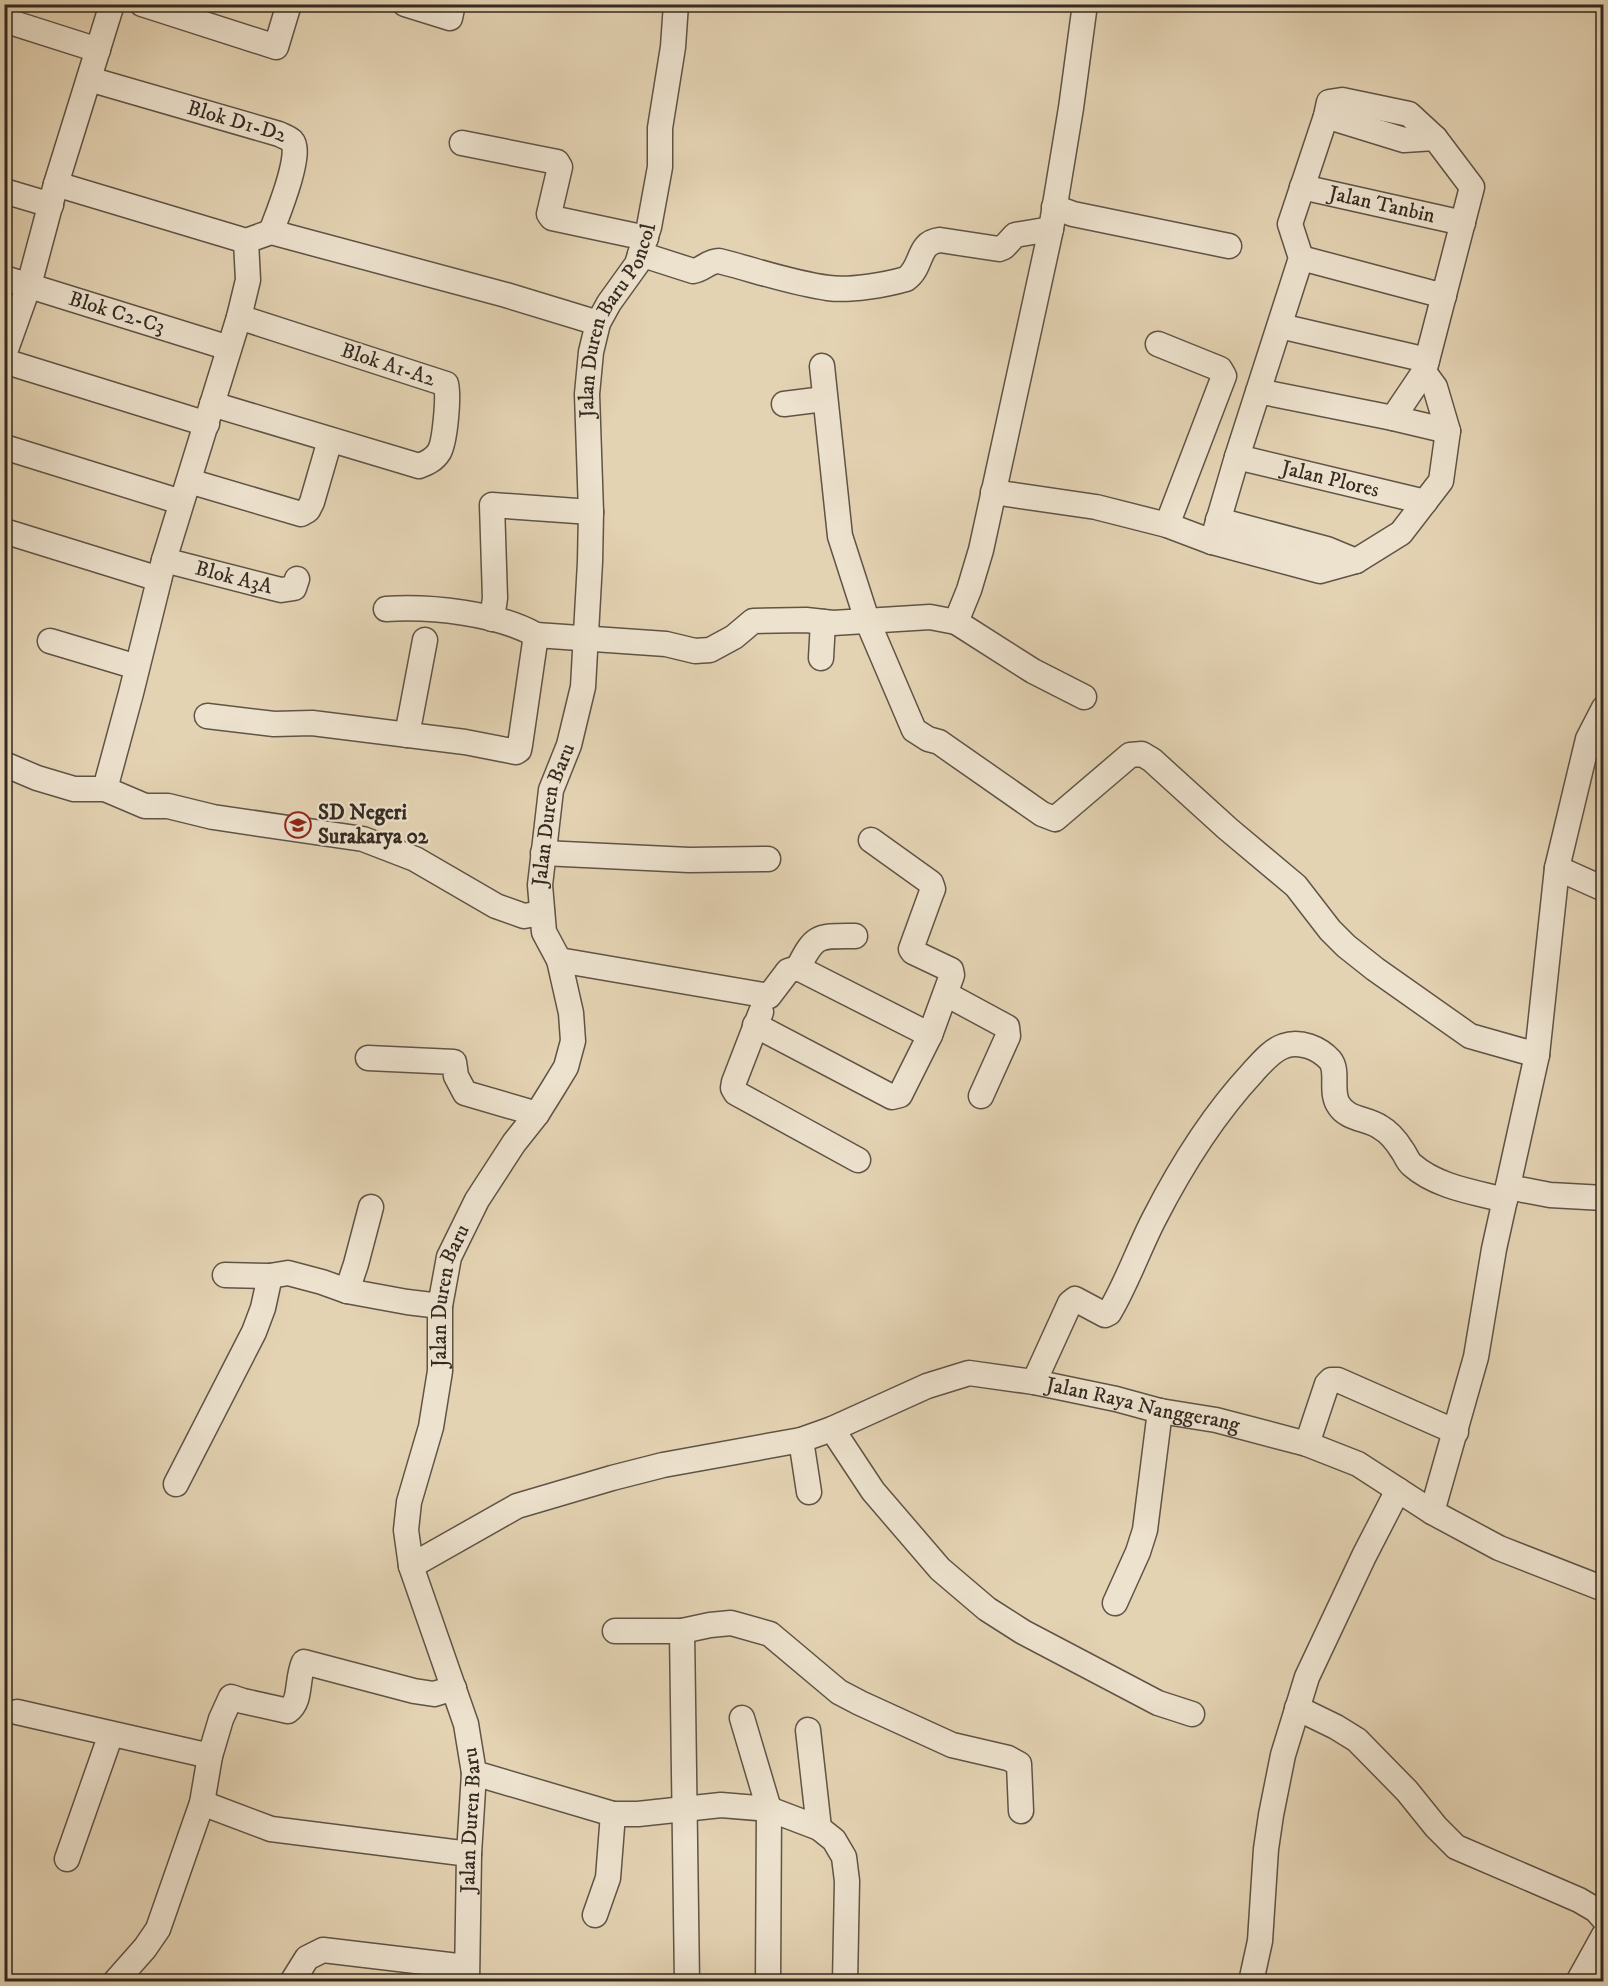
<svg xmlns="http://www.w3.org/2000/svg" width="1608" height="1986" viewBox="0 0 1608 1986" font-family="'IM FELL DW Pica',serif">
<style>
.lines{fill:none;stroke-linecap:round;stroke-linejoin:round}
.minor-casing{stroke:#5f5446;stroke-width:27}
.minor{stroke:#ede2ce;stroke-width:24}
.labels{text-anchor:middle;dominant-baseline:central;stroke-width:4.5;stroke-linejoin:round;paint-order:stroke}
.street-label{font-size:21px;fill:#332a21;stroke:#ede2ce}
.poi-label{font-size:21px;font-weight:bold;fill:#332a21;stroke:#ede2ce;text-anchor:start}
</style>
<rect width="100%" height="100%" fill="#e4d3b3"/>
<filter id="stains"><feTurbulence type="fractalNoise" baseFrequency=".00333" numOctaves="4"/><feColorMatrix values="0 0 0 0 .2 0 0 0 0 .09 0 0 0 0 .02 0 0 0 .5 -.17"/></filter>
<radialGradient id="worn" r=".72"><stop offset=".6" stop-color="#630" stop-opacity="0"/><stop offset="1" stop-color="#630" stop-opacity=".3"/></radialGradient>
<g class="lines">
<g class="minor-casing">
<g id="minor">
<path d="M142 4 276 47 289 4"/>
<path d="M405 4 450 18 453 4"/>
<path d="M4 20 98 50"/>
<path id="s1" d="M89 79 279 134C283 136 289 138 292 141 303 153 277 216 271 232"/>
<path d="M1326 116 1404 140 1435 138"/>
<path d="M462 143 557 162 560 167 549 214 552 218 646 238"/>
<path d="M56 184 246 241 271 232 506 295 598 323"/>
<path id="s2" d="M1302 187 1463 223"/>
<path d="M4 191 51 205"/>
<path d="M1054 207 1073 214 1229 246"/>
<path d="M640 254 693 271C703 270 708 261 719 261 755 270 791 283 828 288 850 291 885 285 906 279 924 266 916 243 940 240L999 249 1004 247 1015 235 1051 229"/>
<path d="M1301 258 1444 296"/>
<path id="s3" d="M4 278 229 348"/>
<path d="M1280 326 1427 360"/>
<path d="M1158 344 1220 369 1224 376 1167 525"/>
<path d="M4 355 29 285 56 184 112 4"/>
<path d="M4 361 207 424"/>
<path d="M822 366 840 536 867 620 914 730 928 739 939 742 1042 814 1055 819 1130 755 1142 754 1152 760 1228 829 1296 886 1330 930 1346 946 1375 969 1470 1036 1537 1055"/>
<path d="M212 404 419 466C427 463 434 460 439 452 445 442 449 397 446 384L239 317"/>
<path d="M784 404 824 399"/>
<path d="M1393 418 1448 431"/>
<path d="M4 447 181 502"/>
<path id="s4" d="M1237 457 1425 502"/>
<path d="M189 481 301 514 308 510 312 502 330 440"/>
<path d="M993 492 1096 507 1167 525 1212 542 1320 571 1356 561 1401 533 1441 481 1448 431 1435 387 1424 372"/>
<path d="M1218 520 1327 549 1356 561"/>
<path d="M4 531 159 579"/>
<path d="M1212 542 1237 457 1301 258 1290 224 1326 116 1329 102 1342 100 1409 114 1435 138 1472 187 1424 372 1393 418 1258 391"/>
<path id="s5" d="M164 560 281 590 294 588 297 579"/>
<path d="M386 609C430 606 497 613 536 635L666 644 695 651 710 650 734 637 753 621 806 620 833 623 930 617 956 622 969 590 981 550 1051 229 1071 108 1085 4"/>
<path d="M492 619 495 598 492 505 591 512"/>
<path d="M956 622 1033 671 1084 697"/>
<path d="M50 641 137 667"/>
<path d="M821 658 823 622"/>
<path d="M207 716 274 724 312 723 465 742 516 752 519 750 520 745 536 635"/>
<path d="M407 735 425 640"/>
<path d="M4 764 37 778 74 789H105L145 806H168L213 817 363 839 415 859 496 906 524 916 542 913"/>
<path d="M105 789 131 693 164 560 239 317 248 280 246 241"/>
<path d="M543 853 689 860 768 859"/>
<path d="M1557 868 1604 889"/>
<path d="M559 960 769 996 788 971 798 968 930 1035"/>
<path d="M798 968C815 934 818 936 855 936"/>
<path d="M946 994 1007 1027 1008 1036 981 1096"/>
<path d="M761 1012 734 1082 733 1088 736 1093 858 1160"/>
<path d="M755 1025 892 1097 900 1095 930 1035 952 975 951 970 913 952 911 949 931 894 933 889 931 883 871 840"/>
<path d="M368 1058 454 1062 456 1076 465 1093 537 1114"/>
<path d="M1508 1187 1550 1195 1604 1198"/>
<path d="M225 1275 270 1276 288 1273 322 1282 347 1291 407 1302 440 1306"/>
<path d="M347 1291 356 1264 371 1207"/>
<path d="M1034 1382 1070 1303 1075 1299 1105 1315 1109 1313C1127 1283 1138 1250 1154 1219 1181 1166 1213 1115 1253 1072 1262 1062 1272 1050 1284 1046 1300 1040 1319 1048 1330 1060 1339 1071 1330 1090 1338 1104 1347 1120 1367 1118 1380 1127 1389 1132 1397 1142 1402 1150 1406 1155 1407 1161 1412 1165 1437 1187 1474 1192 1505 1200"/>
<path d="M832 1429 873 1491 940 1569 987 1609 1023 1632 1158 1703 1192 1714"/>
<path d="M801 1440 809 1492"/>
<path d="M1307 1444 1327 1384 1331 1380H1338L1456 1432"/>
<path d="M176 1484 254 1332 263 1308 270 1276"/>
<path d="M1432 1512 1476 1357 1494 1249 1537 1055 1557 868 1588 739 1604 708"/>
<path id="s6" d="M411 1566 517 1506 612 1478 663 1465 801 1440 832 1429 927 1386 969 1373 1034 1382 1116 1399 1160 1411 1216 1420 1307 1444 1358 1464 1432 1512 1499 1548 1604 1589"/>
<path d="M1115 1603 1138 1552 1145 1530 1160 1411"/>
<path d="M615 1631H682L687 1982"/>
<path d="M682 1631 710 1625 731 1623 770 1634 839 1692 860 1703 952 1745 1008 1758 1019 1764 1021 1811"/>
<path d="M1297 1708 1336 1727 1357 1740 1407 1791 1436 1827 1456 1847 1579 1900 1596 1910 1604 1919"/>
<path d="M17 1712 210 1756 202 1803"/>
<path d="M742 1718 769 1809 768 1982"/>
<path d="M808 1730 819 1828"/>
<path d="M210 1756 221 1719 231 1697 243 1701 288 1711C302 1701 296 1679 304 1662L414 1691 434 1694 454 1688"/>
<path d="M474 1773 613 1814H638L721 1805 769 1809 819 1828 834 1840 844 1857 847 1881 845 1982"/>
<path d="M67 1859 111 1734"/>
<path d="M595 1915 608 1878 613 1814"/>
<path d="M115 1982 145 1948 158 1929 202 1803 271 1829 469 1854"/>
<path d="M292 1982 307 1958 323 1950 466 1967"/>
<path id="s7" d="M467 1982 469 1854 474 1773 466 1724 411 1566 406 1530 409 1502 431 1427 440 1371V1306L449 1257 477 1200 514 1143 537 1114 552 1090 566 1067 573 1041 571 1013 559 960 544 932 540 885 551 790 569 745 583 687 590 562 591 512 587 394 591 352 598 323 609 303 637 264 649 227 660 167V128L673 47 676 4"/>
<path d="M1251 1982 1260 1941 1266 1849 1271 1815 1283 1755 1307 1677 1364 1556 1398 1490"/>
<path d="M1578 1982 1604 1935"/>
</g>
</g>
<use href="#minor" class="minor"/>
</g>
<defs>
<g id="school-ring" transform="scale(1.35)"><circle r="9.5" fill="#ede2ce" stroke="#8f2418" stroke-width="1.5"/><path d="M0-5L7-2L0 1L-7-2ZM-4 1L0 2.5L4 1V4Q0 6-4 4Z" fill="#8f2418"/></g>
</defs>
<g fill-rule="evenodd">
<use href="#school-ring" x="298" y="825"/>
</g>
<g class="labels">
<g class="street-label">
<text stroke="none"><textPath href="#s1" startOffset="154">Blok D1-D2</textPath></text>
<text stroke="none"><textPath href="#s2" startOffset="82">Jalan Tanbin</textPath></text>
<text stroke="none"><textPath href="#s3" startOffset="118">Blok C2-C3</textPath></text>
<text stroke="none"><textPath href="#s7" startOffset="1730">Jalan Duren Baru Poncol</textPath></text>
<text transform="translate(388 365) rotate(18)">Blok A1-A2</text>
<text stroke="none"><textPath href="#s4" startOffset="96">Jalan Plores</textPath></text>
<text stroke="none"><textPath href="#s5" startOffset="72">Blok A3A</textPath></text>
<text stroke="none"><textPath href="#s7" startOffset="1224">Jalan Duren Baru</textPath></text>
<text stroke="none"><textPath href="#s7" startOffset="702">Jalan Duren Baru</textPath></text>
<text stroke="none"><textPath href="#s6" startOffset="772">Jalan Raya Nanggerang</textPath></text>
<text stroke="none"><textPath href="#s7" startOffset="162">Jalan Duren Baru</textPath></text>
</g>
<g class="poi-label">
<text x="318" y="813">SD Negeri<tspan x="318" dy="24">Surakarya 02</tspan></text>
</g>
</g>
<rect width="1608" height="1986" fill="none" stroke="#e4d3b3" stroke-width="24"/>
<rect x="6" y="6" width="1596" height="1974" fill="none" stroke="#332a21" stroke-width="3"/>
<rect x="12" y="12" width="1584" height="1962" fill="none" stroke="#332a21" stroke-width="1.5"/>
<rect width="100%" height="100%" filter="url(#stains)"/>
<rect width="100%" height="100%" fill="url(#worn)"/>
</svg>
